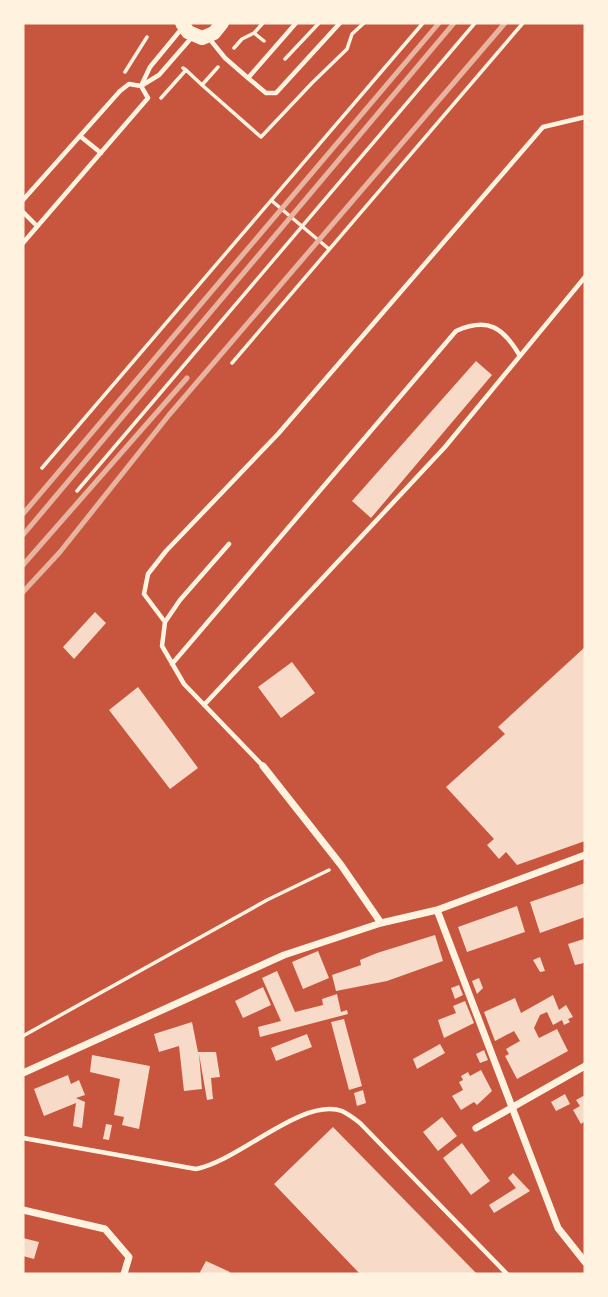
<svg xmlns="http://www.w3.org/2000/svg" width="608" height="1297" viewBox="0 0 608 1297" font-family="'Fira Sans',sans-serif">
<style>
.building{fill:#f7dbc8}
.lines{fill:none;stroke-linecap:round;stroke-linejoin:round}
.path{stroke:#fff3e0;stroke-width:3.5}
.service{stroke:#fff3e0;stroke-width:4.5}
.minor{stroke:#fff3e0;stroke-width:7}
.primary{stroke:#fff3e0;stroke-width:14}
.rail{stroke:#e9b49f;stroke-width:5}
</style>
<rect width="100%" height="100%" fill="#c8553d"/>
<path class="building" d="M476 361 492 375 371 518 352 501Z
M95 612 106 623 74 659 63 647Z
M585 647V841L517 865 506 852 499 859 487 845 494 839 446 787 505 734 498 727Z
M292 662 315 693 281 718 258 687Z
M138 687 198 768 170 789 109 710Z
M585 883V917L540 933 530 902Z
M517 906 525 932 467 952 458 927Z
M435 935 443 961 387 981 336 991 332 975 361 965 360 960 377 953Z
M584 939V963L575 965 568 944Z
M318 951 329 978 303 989 292 962Z
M540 957 545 971 540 972 533 960Z
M277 971 295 1012 323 1005 322 999 337 994 341 1012 347 1010 348 1014 260 1037 258 1027 281 1021 262 978Z
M479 978 483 988 477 994 472 981Z
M459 985 463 995 455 999 451 988Z
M263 987 271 1005 243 1018 235 1001Z
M553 995 559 1010 566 1005 573 1017 568 1019 570 1022 564 1025 562 1020 553 1025 547 1012 540 1015 534 1028 539 1038 557 1029 568 1051 517 1079 505 1056 509 1054 506 1049 520 1041 514 1031 495 1041 484 1012 515 998 521 1013Z
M465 1001 474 1023 444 1038 438 1020 456 1013 453 1006Z
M344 1019 362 1086 349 1090 331 1022Z
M192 1022 198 1052H216L220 1077 211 1078 213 1099 207 1100 199 1054 202 1089 184 1091 179 1046 159 1052 154 1034Z
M307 1034 312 1047 276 1061 271 1048Z
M440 1044 445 1053 417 1069 413 1059Z
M484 1050 488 1060 480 1063 476 1054Z
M92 1055 150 1066 139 1129 122 1125 124 1117 114 1115 120 1079 90 1072Z
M481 1070 492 1091 477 1105 474 1102 461 1110 452 1096 463 1090 459 1082 463 1080 461 1076 468 1072 470 1076Z
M68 1075 71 1084 79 1080 85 1095 76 1098 85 1102 82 1128 73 1126 76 1103 44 1116 34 1089Z
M363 1090 366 1103 357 1106 354 1093Z
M565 1094 570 1104 556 1111 551 1102Z
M585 1095V1121L581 1124 573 1110 580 1106 576 1100Z
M442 1117 457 1136 438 1151 423 1132Z
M106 1124 112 1125 109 1140 103 1139Z
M333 1127 477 1274H360L274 1184Z
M462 1143 490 1181 471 1195 443 1158Z
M513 1173 530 1191 494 1213 489 1205 516 1188 508 1178Z
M23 1238 39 1242 34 1259 23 1256Z
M206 1261 230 1272 229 1274H199Z"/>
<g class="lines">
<path class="path" d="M263 23 254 33 264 41
M234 48 242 39 254 33
M285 59 319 23
M218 67 202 85 261 137 312 83
M186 70 202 85
M125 72 147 37
M312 83 347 49 352 34 364 23
M161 98 186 70 183 68
M272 201 329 249
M232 363 523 23
M42 468 423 23
M77 491 475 23
M23 1036 267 900 329 870"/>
<path class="service" d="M208 37 225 58 248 78 296 23
M248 78 266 93H276L340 23
M80 136 101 153
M23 200 120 91 129 84 141 86 150 67 183 27
M23 212 37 226
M23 243 148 98 141 86 159 75 193 36
M229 544 180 600 165 622 162 646 184 684 263 766
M165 622 144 594 148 574 166 551 278 434 543 127 585 117
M172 664 456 331C488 317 503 327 520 356
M204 705 445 447 585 277
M23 1138 196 1169C239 1161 302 1097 342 1111 348 1114 355 1119 360 1123L507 1274"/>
<path class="minor" d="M263 766 341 865 381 923
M437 910 558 1228 585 1262
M23 1073 284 955 381 923 437 910 585 855
M476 1128 585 1066
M23 1210 105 1229 129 1257 124 1274"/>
<path class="primary" d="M182 23 188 32 202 38 214 33 222 23"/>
<path class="rail" d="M23 514 439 23
M23 535 454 23
M23 565 187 378
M23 592 60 552 169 415 505 23"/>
</g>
<rect width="608" height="1297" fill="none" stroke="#fff3e0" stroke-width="49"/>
</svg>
